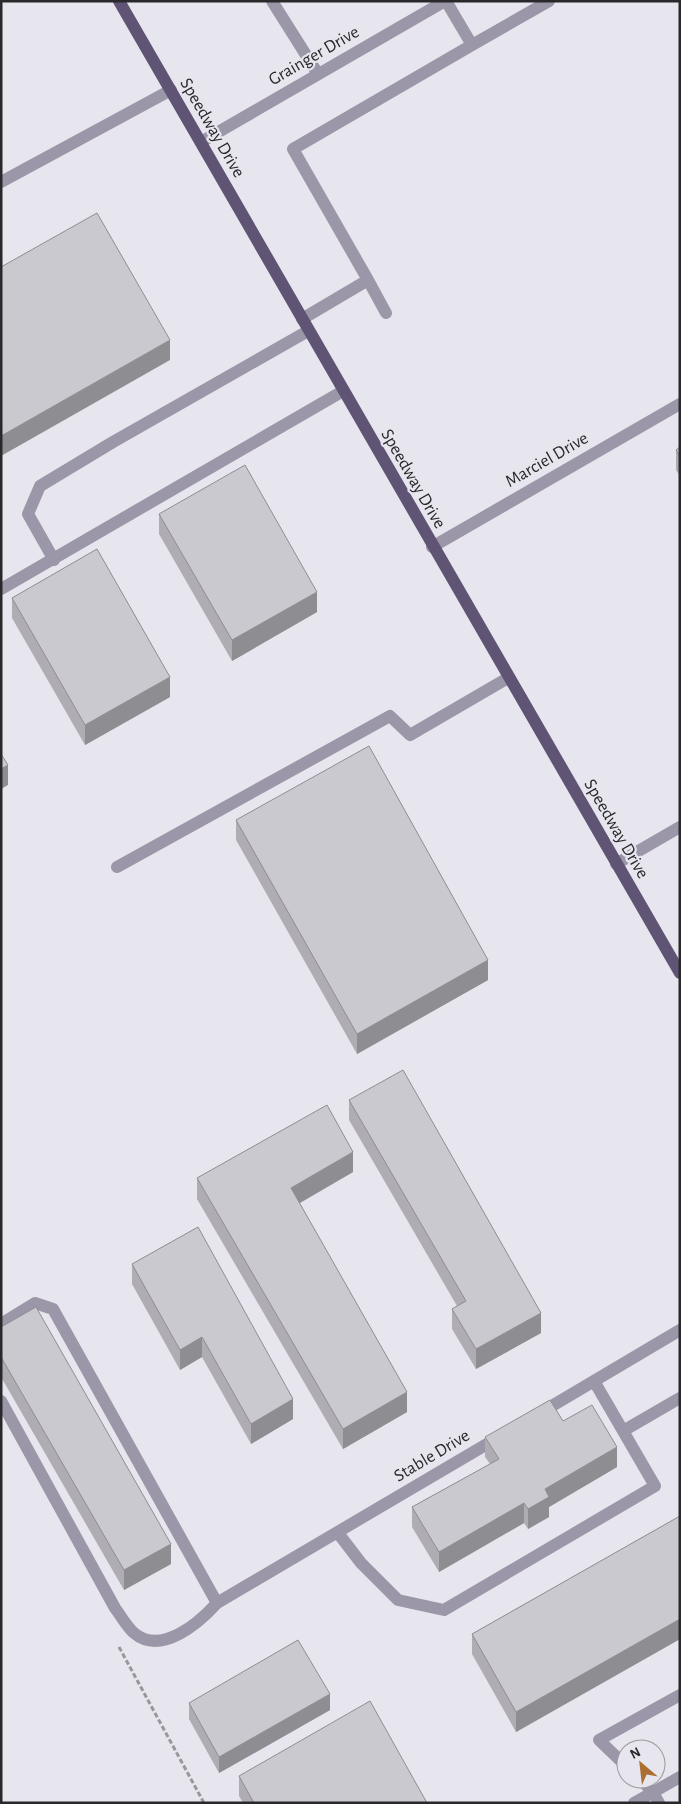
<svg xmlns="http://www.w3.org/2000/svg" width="681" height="1804" viewBox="0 0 681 1804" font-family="'Alegreya Sans',sans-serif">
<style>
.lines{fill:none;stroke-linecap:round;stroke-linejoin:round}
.path{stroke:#99979d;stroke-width:3;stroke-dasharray:5 2.5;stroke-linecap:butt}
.minor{stroke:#9c96a9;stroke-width:12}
.major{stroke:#605475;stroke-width:12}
.wall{fill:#afadb3}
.shaded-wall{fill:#8e8d92}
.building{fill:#cbc9d0;stroke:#8e8d92}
.labels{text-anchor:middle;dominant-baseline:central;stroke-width:4.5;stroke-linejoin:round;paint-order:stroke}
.street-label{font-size:18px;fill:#29282b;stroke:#e7e5ed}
</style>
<rect width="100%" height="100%" fill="#e7e5ed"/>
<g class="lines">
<path class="path" d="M119 1647 204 1803"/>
<path class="minor" d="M272 1 318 74
M472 45 549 1
M201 142 445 1
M1 182 171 90
M368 280 386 313
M302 319 368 280 293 149 472 45 446 1
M432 547 680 404
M54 560 28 514 40 486 113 442 308 331
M1 589 343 391
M616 864 680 827
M117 867 390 716 410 735 508 678
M1 1324 35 1303 53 1309 217 1603
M1 1401 115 1608C121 1616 127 1627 134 1633 161 1656 199 1623 217 1603L499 1437
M540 1413 680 1330
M623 1431 680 1398
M338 1533 361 1563 398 1600 444 1610 655 1486 594 1381
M626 1766 599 1740 680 1695
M640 1779 653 1792 659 1803
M634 1803 680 1777"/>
<path class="major" d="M119 1 680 973"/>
</g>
<path class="wall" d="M680 447V476L676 470V450Z
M159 514 317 612 232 661 159 534Z
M12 598 170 697 85 745 12 618Z
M236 820 488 980 357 1054 236 840Z
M349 1100 541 1333 476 1369 452 1329V1309L457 1306 349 1120Z
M353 1172 300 1203 407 1412 343 1449 197 1199V1178Z
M132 1264 293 1419 251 1444 202 1357 180 1370 132 1284Z
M1 1327 171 1564 124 1590 1 1377Z
M563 1421 617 1467 549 1507V1517L528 1529 524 1523 439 1572 412 1527V1507L490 1464 485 1457V1437Z
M680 1516V1639L516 1732 472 1654V1634Z
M189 1703 330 1710 219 1773 189 1719Z
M239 1776 427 1803H243L239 1796Z"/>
<path class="shaded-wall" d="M170 340V360L1 456V436Z
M317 592V612L232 661V640Z
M170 677V697L85 745V725Z
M8 765V785L1 789V769Z
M488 960V980L357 1054V1034Z
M353 1152V1172L291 1208V1188Z
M541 1313V1333L476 1369V1349Z
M202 1337V1357L180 1370V1350Z
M407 1392V1412L343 1449V1429Z
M293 1399V1419L251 1444V1424Z
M617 1447V1467L549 1507V1517L528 1529V1509L545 1489Z
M524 1503V1523L439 1572V1552Z
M171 1544V1564L124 1590V1570Z
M680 1619V1639L516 1732V1712Z
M330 1694V1710L219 1773V1757Z"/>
<path class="building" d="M97 213 170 340 1 436V267Z
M680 447V456L676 450Z
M245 465 317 592 232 640 159 514Z
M97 549 170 677 85 725 12 598Z
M369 746 488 960 357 1034 236 820Z
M1 754 8 765 1 769Z
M403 1070 541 1313 476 1349 452 1309 466 1301 349 1100Z
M327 1105 353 1152 291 1188 407 1392 343 1429 197 1178Z
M198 1227 293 1399 251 1424 202 1337 180 1350 132 1264Z
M36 1307 171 1544 124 1570 1 1357V1327Z
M550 1400 563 1421 592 1405 617 1447 545 1489 549 1497 528 1509 524 1503 439 1552 412 1507 499 1459 485 1437Z
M680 1516V1619L516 1712 472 1634Z
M298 1640 330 1694 219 1757 189 1703Z
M370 1701 427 1803H254L239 1776Z"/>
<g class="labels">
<g class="street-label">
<text transform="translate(314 56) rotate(-30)">Grainger Drive</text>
<text transform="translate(212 128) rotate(60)">Speedway Drive</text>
<text transform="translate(547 460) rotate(-30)">Marciel Drive</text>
<text transform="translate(413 479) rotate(60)">Speedway Drive</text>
<text transform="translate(616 829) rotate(60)">Speedway Drive</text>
<text transform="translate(432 1456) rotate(-31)">Stable Drive</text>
</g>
</g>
<rect width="681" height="1804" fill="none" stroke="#29282b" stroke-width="5"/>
<g transform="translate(641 1764) rotate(332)"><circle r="24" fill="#e7e5ed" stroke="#9b999f"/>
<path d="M0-4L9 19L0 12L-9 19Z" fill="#ab7031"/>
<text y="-8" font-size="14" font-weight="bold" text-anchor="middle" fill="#29282b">N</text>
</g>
</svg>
